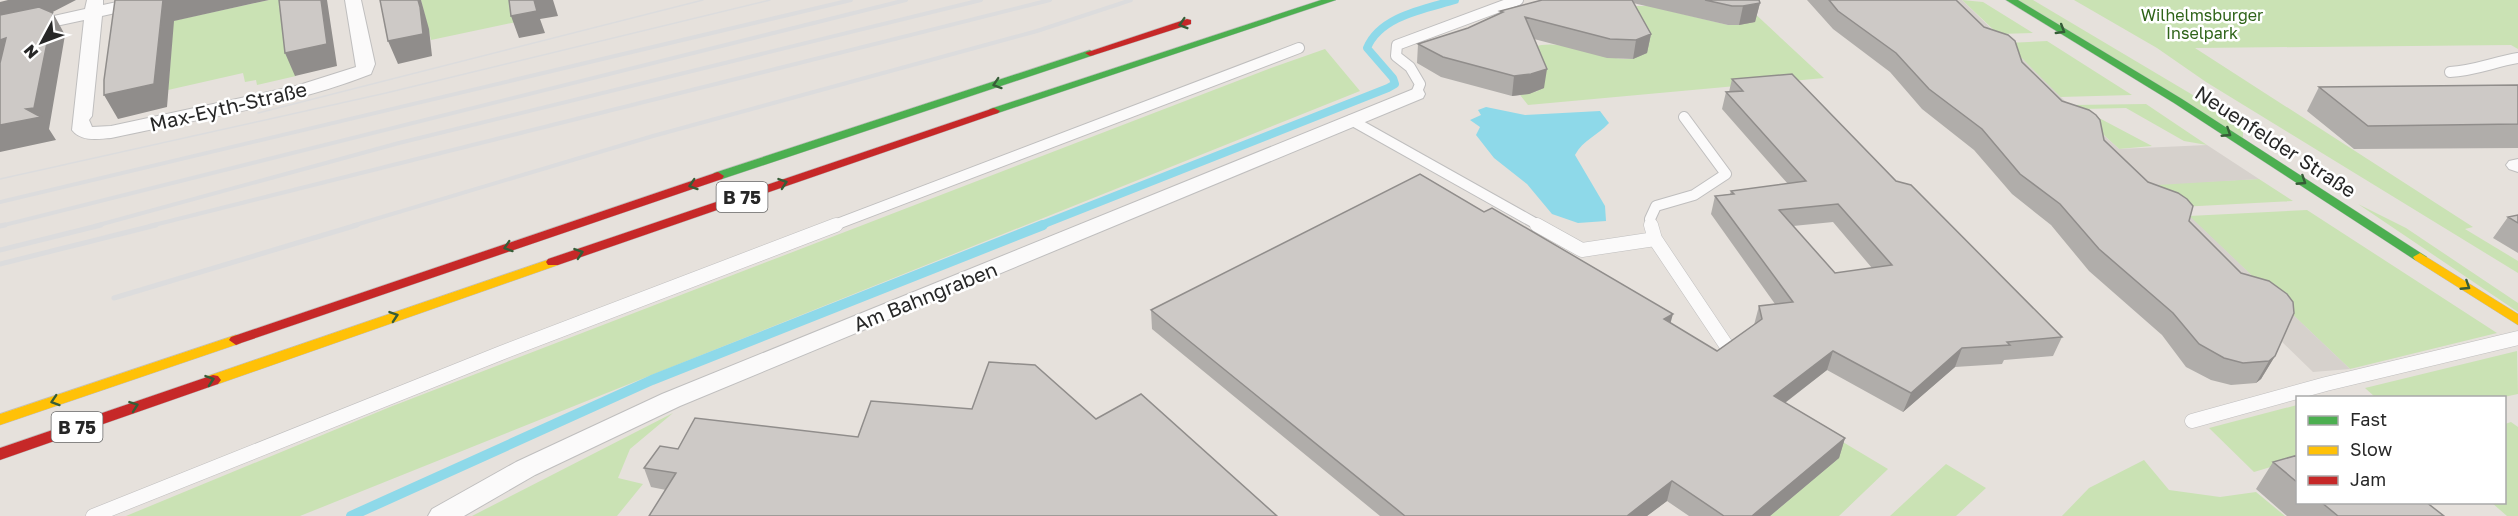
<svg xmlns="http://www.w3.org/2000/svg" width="2518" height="516" viewBox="0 0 2518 516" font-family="'Golos Text',sans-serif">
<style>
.green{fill:#cae2b4}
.plaza{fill:#d6d1cc}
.water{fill:#8ed9e9}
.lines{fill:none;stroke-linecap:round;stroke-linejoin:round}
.stream-far1{stroke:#8ed9e9;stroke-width:8}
.stream{stroke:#8ed9e9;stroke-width:10}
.lane-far1-casing{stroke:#bfbebe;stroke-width:12}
.lane-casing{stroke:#bfbebe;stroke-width:15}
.street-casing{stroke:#bfbebe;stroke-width:2}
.fast-casing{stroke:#bfbebe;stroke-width:1}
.slow-casing{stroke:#bfbebe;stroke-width:1}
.jam-casing{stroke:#bfbebe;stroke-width:1}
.lane-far1{stroke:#fbfafa;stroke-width:10}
.lane{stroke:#fbfafa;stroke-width:14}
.street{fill:#fbfafa;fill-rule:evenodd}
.fast{fill:#4caf50;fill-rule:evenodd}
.slow{fill:#ffc107;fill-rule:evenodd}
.jam{fill:#c62828;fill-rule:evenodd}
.tram{stroke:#dcdcdd;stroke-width:1.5}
.rail-far1{stroke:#dcdcdd;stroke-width:4}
.rail{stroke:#dcdcdd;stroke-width:5}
.wall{fill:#b0adaa;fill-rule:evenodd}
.shaded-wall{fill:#908d8b}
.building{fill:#cdc9c6;stroke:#908d8b;stroke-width:1.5;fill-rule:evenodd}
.oneway{stroke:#365d37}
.labels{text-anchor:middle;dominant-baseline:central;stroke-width:5;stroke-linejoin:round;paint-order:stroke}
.far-park-label{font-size:16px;fill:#2e6318;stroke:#fff}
.shield{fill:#fff;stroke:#686868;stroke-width:1.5}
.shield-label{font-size:18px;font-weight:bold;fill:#272727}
.street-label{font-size:20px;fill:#272727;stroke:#fff}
</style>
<rect width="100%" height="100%" fill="#e6e1dc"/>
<path class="green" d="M269 0H287L296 76 257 85 256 80 245 82 243 73 168 90 172 42 163 23Z
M421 0H513L516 22 431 40Z
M1962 0 1983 2 2033 33 1998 34Z
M2016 0H2033L2213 107 2243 128V139Z
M2074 0H2518V49L2511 45 2195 48 2473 227 2465 229 2518 261V273L2206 82 2157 48Z
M1637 6H1649L1728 25 1747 23 1751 10 1824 78 1528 105 1520 95 1538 91 1534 47C1563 37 1600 61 1633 59L1628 8Z
M2047 41 2132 95 2060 97 2007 43Z
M1325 49 1360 91 300 516H126L390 407 1271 68Z
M2146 104 2207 145 2184 141 2126 108 2082 109 2152 146 2119 149 2071 105Z
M2259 179 2293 201 2180 207 2156 184Z
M2358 204 2406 228 2518 303V312Z
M2307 210 2497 333 2350 369 2189 216Z
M2517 351 2518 394 2504 397H2375L2365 388Z
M2297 405V459L2254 472 2209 428Z
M673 413 630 449 618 478 643 484 617 516H472Z
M1796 414 1888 469 1839 516H1770L1838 458Z
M2511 422 2518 427V516H2507L2492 503 2504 502 2505 424Z
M2144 460 2169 490 2220 497 2256 492 2285 516H2062L2089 488Z
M1946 464 1986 488 1956 516H1890Z"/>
<path class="plaza" d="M1930 0H1962L2064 100 2119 149 2207 145 2259 179 2157 185 2350 369 2313 372Z"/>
<path class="water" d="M1486 107 1525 115 1600 111 1609 123C1598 135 1583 140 1575 155L1605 206 1606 221 1578 223 1552 214 1527 184 1494 158 1476 135 1480 127 1470 120 1481 115 1478 110Z"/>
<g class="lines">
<path class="stream-far1" d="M1039 226 1388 88 1395 84 1393 78 1367 48C1380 16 1425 9 1455 0"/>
<path class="stream" d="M351 516 652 380 1043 225"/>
<g class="lane-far1-casing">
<path id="lane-far1" d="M2450 72C2474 71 2494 62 2518 58
M1416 94 1420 84 1410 67 1396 56 1397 45 1518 0
M1351 120 1540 226
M832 226 1299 48
M1652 226 1650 219 1656 206 1694 195 1726 174 1684 117"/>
</g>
<g class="lane-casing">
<path id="lane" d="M1537 225 1582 250 1655 239
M1651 225 1655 239 1726 345
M2192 421 2326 384 2518 338
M93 516 501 353 836 225"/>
</g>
<g class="street-casing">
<path id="street" d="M87 0H103V5L126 0H158L156 4 102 16 92 116 89 120 92 127 111 126 296 86 356 67 345 0H361L375 64 371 74C290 106 196 119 111 138 98 139 81 142 72 130L84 20 0 38V28L85 9Z
M1416 88 1423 90 1425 94 1423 98 680 406 535 475 464 516H428L432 509 516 462 662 394Z
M2518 159V172L2509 169 2506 165 2509 161Z"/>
</g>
<g class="fast-casing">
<path id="fast" d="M1321 0H1336L998 113 994 114 988 111 990 109Z
M2006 0H2018L2182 99 2427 257 2420 261 2415 260 2174 103Z
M1090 50 1095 53 1094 55 722 179H714L712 176 714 173Z"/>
</g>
<g class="slow-casing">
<path id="slow" d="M2420 253 2518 314V325L2415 260 2413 257Z
M553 258 558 259 560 262 558 265 218 384H208L205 380 208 376Z
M236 335 241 337 243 340 241 343 0 425V414Z"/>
</g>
<g class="jam-casing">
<path id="jam" d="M1187 19 1191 20V24L1094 55 1090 56 1085 53Z
M994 108 1000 111 998 113 558 265H548L546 262 548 259Z
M718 172 724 176 722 179 241 343 236 345 229 340 231 337Z
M213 375 218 376 221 380 218 384 0 460V448Z"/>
</g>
<use href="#lane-far1" class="lane-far1"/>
<use href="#lane" class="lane"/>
<use href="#street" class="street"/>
<use href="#fast" class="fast"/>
<use href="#slow" class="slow"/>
<use href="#jam" class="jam"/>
<path class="tram" d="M258 113 703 0
M0 179 386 93 770 0"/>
<path class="rail-far1" d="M0 202 851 0
M0 226 906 0
M95 226 399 143 981 0
M150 226 1050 0
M352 226 653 136 1037 31 1131 0"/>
<path class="rail" d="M0 226 5 225
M0 250 101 225
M0 264 156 225
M114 298 357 225"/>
</g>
<path class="wall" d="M1542 0H1759L1760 3 1755 22 1739 25H1728L1633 3 1651 34 1647 53 1633 59 1607 58 1534 39 1544 88 1529 94 1512 96 1441 77 1417 63 1418 44 1468 28 1500 13V11Z
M1807 0H1956L2189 221 2275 356 2261 379 2256 383 2231 385 2211 380 2186 367 2162 335 2089 271 2051 225 2012 194 1974 150 1922 109 1890 72 1833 29Z
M1732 79 1896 181 2062 337 2053 356 2004 360 2002 364 1955 367 1903 412 1827 370 1785 403 1845 438 1839 458 1770 516H1689L1667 501 1647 516H1380L1152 329 1151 310 1670 323 1717 351 1754 325 1759 306 1775 304 1711 214 1715 196 1730 194 1731 191 1788 184 1722 109 1726 92H1729ZM1833 222 1872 268 1835 273 1793 226Z
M2518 85V148L2354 149 2307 111 2319 87Z
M2518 215V253L2493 238 2508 217Z
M1096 419 666 490 651 487 644 468 678 449 858 437Z
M2298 455V502H2426L2444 516H2287L2256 489 2273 462Z"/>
<path class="shaded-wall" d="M8 0H76L45 16 0 27V2Z
M163 0H269L174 21 167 107 118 119 104 95Z
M321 0H327L337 66 295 76 285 53Z
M418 0H421L429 29 432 56 398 64 388 41Z
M534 0H553L558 16 540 19 545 33 519 38 511 16Z
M1760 3 1755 22 1739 25 1743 6Z
M53 13 65 35 49 129 56 140 0 152V125Z
M1651 34 1647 53 1633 59 1636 40Z
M6 38 0 65V40Z
M1547 69 1544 88 1529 94 1512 96 1514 76Z
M1673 314 1668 332 1664 319Z
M1962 348 1955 367 1903 412 1911 393Z
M1833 351 1827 370 1769 415 1774 396Z
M2275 356 2261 379 2256 383 2269 361Z
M1845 438 1839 458 1770 516H1752Z
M1672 481 1667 501 1647 516H1627Z"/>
<path class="building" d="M115 0H163L154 84 104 95V80Z
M279 0H321L327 44 285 53Z
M380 0H418L420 7 423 34 388 41Z
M509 0H534L537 11 511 16Z
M1542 0H1632L1651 34 1636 40 1610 39 1525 17 1547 69 1531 74 1514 76 1443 57 1418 44 1468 28 1503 12 1500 11Z
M1705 0H1759L1760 3 1743 6H1732Z
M1829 0H1956L1984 27 2008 35 2015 41 2022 62 2062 101 2089 110 2096 115 2100 120 2104 140 2148 182 2178 193 2187 199 2193 206 2189 221 2241 273 2269 281 2287 294 2293 302 2294 313 2275 356 2269 361 2243 363 2224 358 2199 344 2173 313 2099 249 2060 204 2020 174 1982 129 1929 89 1896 53 1838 11Z
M39 7 53 13 34 108 26 109 41 117 0 125V63L6 38 0 40V15Z
M1792 74 1896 181 1911 185 2062 337 2007 342 2010 345 1962 348 1911 393 1833 351 1774 396 1845 438 1752 516H1724L1672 481 1627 516H1405L1151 310 1420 174 1484 212 1492 208 1673 314 1664 319 1717 351 1762 319 1759 306 1793 302 1715 196 1734 194 1731 191 1806 181 1726 92 1743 91 1732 79ZM1838 204 1892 265 1835 273 1779 210Z
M2518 85V124L2368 126 2319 87Z
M2518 215V223L2508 217Z
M989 362 1035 365 1096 419 1141 394 1277 516H649L676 473 644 468 660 446 678 449 695 418 858 437 871 401 972 409Z
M2298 455V483L2273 462Z
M2321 502H2426L2444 516H2338Z"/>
<defs><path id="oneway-chevron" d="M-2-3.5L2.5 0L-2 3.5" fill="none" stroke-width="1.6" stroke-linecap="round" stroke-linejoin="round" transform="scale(1.5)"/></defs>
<g class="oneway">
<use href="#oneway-chevron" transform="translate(1183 24) rotate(163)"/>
<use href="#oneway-chevron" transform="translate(2061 30) rotate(31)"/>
<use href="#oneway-chevron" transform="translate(997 84) rotate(162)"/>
<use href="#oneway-chevron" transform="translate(2227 133) rotate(33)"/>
<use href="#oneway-chevron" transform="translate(2302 181) rotate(33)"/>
<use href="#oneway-chevron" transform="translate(783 183) rotate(-19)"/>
<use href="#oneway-chevron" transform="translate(693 185) rotate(162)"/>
<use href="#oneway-chevron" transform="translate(508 247) rotate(162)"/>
<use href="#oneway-chevron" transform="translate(579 253) rotate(-19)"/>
<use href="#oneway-chevron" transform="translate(2466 286) rotate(33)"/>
<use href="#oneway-chevron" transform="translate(394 316) rotate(-19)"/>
<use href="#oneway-chevron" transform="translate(210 380) rotate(-19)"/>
<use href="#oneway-chevron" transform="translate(55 401) rotate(162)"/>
<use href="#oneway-chevron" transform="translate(134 406) rotate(-20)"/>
</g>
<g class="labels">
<g class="far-park-label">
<text x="2202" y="15">Wilhelmsburger<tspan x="2202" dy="18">Inselpark</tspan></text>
</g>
<g class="shield">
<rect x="716.5" y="182" width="51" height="30" rx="4.5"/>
<rect x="51.5" y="412" width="51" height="30" rx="4.5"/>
</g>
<g class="shield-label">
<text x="742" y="197">B 75</text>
<text x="77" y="427">B 75</text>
</g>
<g class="street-label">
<text transform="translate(228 106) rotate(-13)">Max-Eyth-Straße</text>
<text transform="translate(2276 141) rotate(33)">Neuenfelder Straße</text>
<text transform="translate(925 296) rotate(-22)">Am Bahngraben</text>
</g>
</g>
<rect x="2296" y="396" width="210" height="108" fill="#ffffff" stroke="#a9a9a9" stroke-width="1.5"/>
<rect x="2308" y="416" width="30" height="9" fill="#4caf50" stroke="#a9a9a9" stroke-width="1.5"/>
<text x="2350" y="426" font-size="18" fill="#272727">Fast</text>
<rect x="2308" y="446" width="30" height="9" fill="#ffc107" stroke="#a9a9a9" stroke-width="1.5"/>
<text x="2350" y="456" font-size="18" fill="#272727">Slow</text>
<rect x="2308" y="476" width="30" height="9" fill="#c62828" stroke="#a9a9a9" stroke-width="1.5"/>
<text x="2350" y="486" font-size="18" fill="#272727">Jam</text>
<g transform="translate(42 42) rotate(229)" stroke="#ffffff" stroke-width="4.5" paint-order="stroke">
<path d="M0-4.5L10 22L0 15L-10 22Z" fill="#272727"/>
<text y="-9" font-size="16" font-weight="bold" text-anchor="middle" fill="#272727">N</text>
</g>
</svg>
